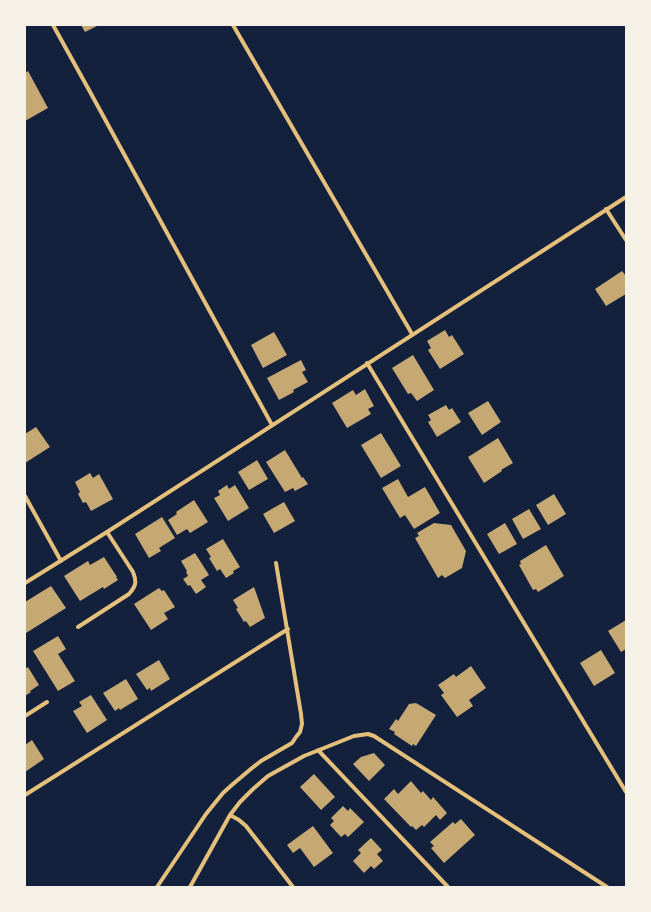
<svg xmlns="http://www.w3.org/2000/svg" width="651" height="912" viewBox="0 0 651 912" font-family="'Fira Sans Condensed',sans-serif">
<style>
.building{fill:#c6a872}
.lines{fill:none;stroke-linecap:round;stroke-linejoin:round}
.minor{stroke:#e5c07b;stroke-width:4}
</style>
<rect width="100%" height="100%" fill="#14213d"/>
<path class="building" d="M81 25H99L85 32Z
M28 71 48 108 25 121V73Z
M622 271 626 276V294L606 306 595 289Z
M445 330 449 337 452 335 464 354 440 369 428 350 431 348 427 341Z
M274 332 287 355 263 368 251 345Z
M413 355 434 390 417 401 411 393 408 394 392 368Z
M301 360 306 370 302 372 308 382 293 390 294 392 279 400 267 378Z
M365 389 374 406 368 409 371 414 347 428 332 403 353 390 356 395Z
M488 401 501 422 482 435 468 413Z
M446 405 449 410 452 408 461 422 437 437 428 422 431 420 428 415Z
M36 427 50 447 25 463V434Z
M381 433 401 466 381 478 361 445Z
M498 438 513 463 501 470 502 471 484 483 468 457Z
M285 450 302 478 303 477 308 484 295 491 293 488 285 492 266 462Z
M257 460 268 479 249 490 238 472Z
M90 473 93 478 99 474 113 499 91 511 86 502 83 503 78 494 80 492 75 482Z
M398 479 408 497 425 487 440 513 414 529 405 515 400 518 382 488Z
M227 485 229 489 235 485 249 508 228 521 214 498 220 495 218 491Z
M554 494 566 514 548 525 536 505Z
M194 500 208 522 190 533 187 529 177 535 168 520 177 514 176 512Z
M284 502 295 521 274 533 263 514Z
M529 509 541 529 523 539 512 519Z
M162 517 175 538 159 548 161 551 149 558 135 534Z
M434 523 451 525 466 551 462 568 445 578 442 575 438 578 415 538 419 536 417 533Z
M505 523 517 544 499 554 487 534Z
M223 539 240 567 233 571 234 573 226 578 220 569 217 571 209 558 211 557 206 549Z
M546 545 564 576 538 592 536 589 533 590 519 565 521 564 520 561Z
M195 553 209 575 201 580 206 587 196 594 190 585 188 586 183 579 188 576 186 572 187 571 181 561Z
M104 557 117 577H116L118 580 104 589 103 587 80 601 64 576 88 561 90 565Z
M51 586 66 608 26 633 25 631V602Z
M254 587 265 618 250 627 246 621 244 622 236 609 238 608 233 600Z
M159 588 162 591 164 590 175 607 164 613 168 619 151 630 134 604Z
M626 620V649L621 652 608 631Z
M58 636 66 649 58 654 75 681 58 691 33 651Z
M601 650 615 673 594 686 580 663Z
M159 660 170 679 151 691 150 688 147 690 136 674Z
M471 666 486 688 469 700 473 706 457 717 441 695 444 693 438 685 454 674 456 677Z
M28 667 39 685 30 691 31 692 25 696V669Z
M126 679 138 699 120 710 119 708 115 711 103 693Z
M91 695 107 720 87 733 73 711 82 706 79 702Z
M416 703 436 715 416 746 413 744 412 746 394 734 395 732 389 729 396 719 398 721 409 704Z
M32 740 44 759 25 772V745Z
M374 753 385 765 369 781 353 764 361 757Z
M314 774 335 797 321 810 300 787Z
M411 781 421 793 423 791 431 800 433 797 447 813 440 820 436 815 424 827 422 825 416 830 412 826 411 827 384 799 394 789 398 794Z
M343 806 348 811 350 808 364 822 348 837 345 834 341 837 330 825 334 821 331 818Z
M461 819 475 835 444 863 431 848 434 846 430 842 453 822 455 824Z
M313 826 333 853 314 867 300 848 293 853 287 845Z
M371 838 382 850 377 854 383 861 374 869 371 866 364 873 353 861 361 853 358 850Z"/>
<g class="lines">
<path class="minor" d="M53 25 89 90 272 425
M233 25 412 334
M606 209 626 240
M367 363 626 792
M25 496 61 561
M25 583 107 532 626 197
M78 627 129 594C136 586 137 582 133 572L107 532
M25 716 47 702
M318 750 448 887
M25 795 288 629
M230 815 239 820 246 826 293 887
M157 887 206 814 223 793 233 784 252 768 261 761 292 743 296 737 300 732 302 724 301 714 276 563
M190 887 230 815 240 802 253 789 268 776 304 756 354 736 368 734 374 736 607 887"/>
</g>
<rect width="651" height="912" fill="none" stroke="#f6f1e7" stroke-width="52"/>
</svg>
